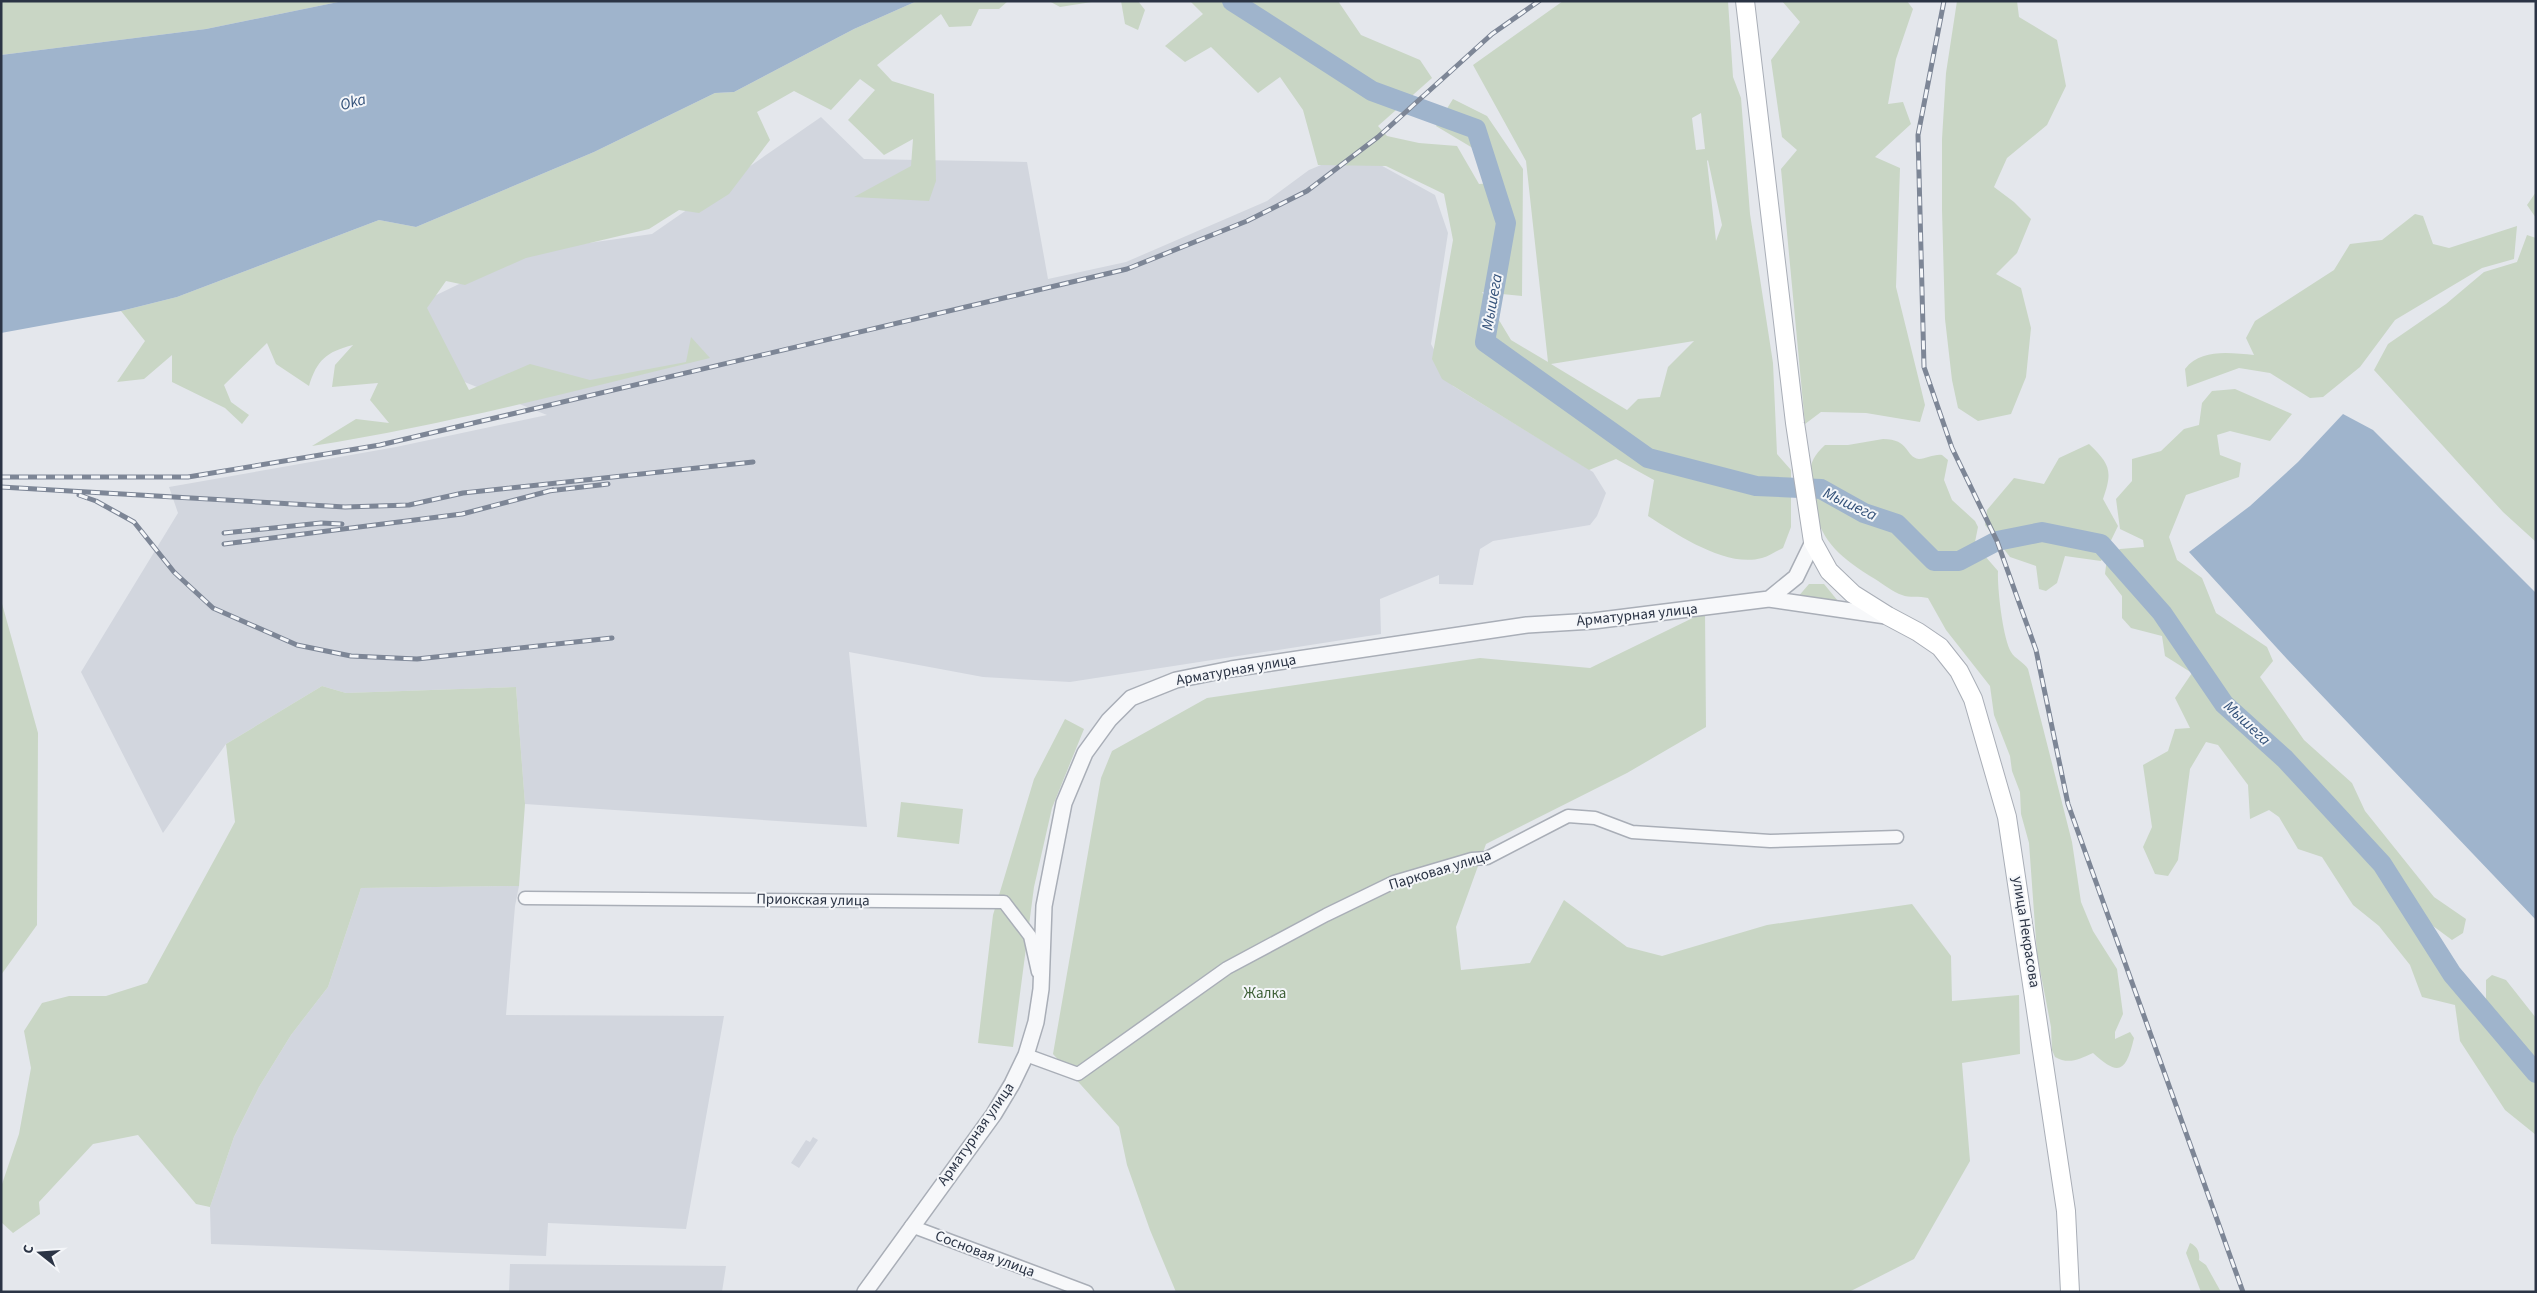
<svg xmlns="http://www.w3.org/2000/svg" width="2537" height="1293" viewBox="0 0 2537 1293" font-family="'Source Sans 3',sans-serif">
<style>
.built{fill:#d2d6de}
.green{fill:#c9d6c5;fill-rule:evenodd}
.water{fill:#9fb4cc}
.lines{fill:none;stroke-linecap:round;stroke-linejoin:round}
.river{stroke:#9fb4cc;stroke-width:20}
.minor-casing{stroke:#a9aeb7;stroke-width:15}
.tertiary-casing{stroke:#a9aeb7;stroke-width:18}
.secondary-casing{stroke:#a9aeb7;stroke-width:20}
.minor{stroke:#f7f8fa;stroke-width:12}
.tertiary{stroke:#f7f8fa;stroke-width:15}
.secondary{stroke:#fff;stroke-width:18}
.rail-casing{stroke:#7d8696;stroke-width:5}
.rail{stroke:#f4f6f9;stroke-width:3;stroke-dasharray:9;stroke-linecap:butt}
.labels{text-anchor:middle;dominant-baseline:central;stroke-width:4;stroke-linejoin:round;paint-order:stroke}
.street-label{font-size:15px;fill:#2b3445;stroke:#f4f6f9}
.park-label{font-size:15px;fill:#3f6138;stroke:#f4f6f9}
.water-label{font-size:16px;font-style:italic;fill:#34527a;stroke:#f4f6f9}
</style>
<rect width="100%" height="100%" fill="#e4e7ec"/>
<path class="built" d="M821 117 864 159 1027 162 1048 279 1126 262 1267 201 1309 170 1355 151 1435 195 1448 233 1431 344 1453 386 1593 472 1606 493 1597 516 1590 525 1493 541 1480 549 1473 585 1439 584V575L1380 599 1381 634 1070 682 983 677 849 652 867 827 525 804 516 687 346 693 322 686 226 744 163 833 81 672 178 513 169 487 396 447 547 415 457 379 420 303 525 252 652 234Z
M519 886 515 906 506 1015 724 1016 686 1229 548 1223 546 1256 211 1244 210 1207 234 1137 259 1087 291 1035 328 987 361 888Z
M813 1137 818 1140 799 1168 791 1163 806 1140 810 1142Z
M510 1264 726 1266 722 1292H509Z"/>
<path class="green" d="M1 1H343L206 29 1 55Z
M917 1H1008L999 9H979L971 26 949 27 941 14 877 65 892 81 934 94 936 181 929 201 854 197 911 166 913 139 884 155 848 120 875 90 860 79 831 110 794 91 757 112 770 140 729 194 699 213 679 210 649 229 526 258 465 285 446 281 427 308 469 390 530 364 590 380 686 362 691 337 710 358C578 390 446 425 312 446L356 419 389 423 370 400 378 383 332 387 335 365 353 345C326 352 317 360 309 386L276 364 267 343 224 385 231 402 249 415 242 424 225 408 172 382V355L144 379 117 382 145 341 121 311 177 297 379 220 416 227 594 152 715 93 734 92 854 29Z
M1049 1H1098L1060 7Z
M1121 1H1138L1145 10 1138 30 1125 24Z
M1190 1H1338L1361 35 1420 60 1432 78 1378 126 1387 136 1419 143 1457 146 1479 184 1493 183 1476 150 1436 126 1453 99 1487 116 1523 169 1522 296 1482 292 1511 340 1548 362 1526 161 1473 65 1563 1H1728L1733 77 1741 98 1750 214 1773 363 1777 454 1791 470V527L1783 548C1776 551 1769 556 1762 558 1726 568 1678 535 1648 516L1654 480 1616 459 1589 470 1442 379 1432 359 1453 240 1444 194 1386 166 1318 165 1303 110 1280 77 1258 93 1211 47 1185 62 1165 46 1203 14ZM1701 113 1705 149 1696 150 1692 118ZM1708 160 1722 225 1716 241 1707 161ZM1694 341 1668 367 1660 397 1638 399 1627 410 1551 364Z
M1782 1H1907L1913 9 1896 59 1888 104 1903 102 1911 124 1875 157 1900 168 1896 287 1925 405 1920 422 1866 413 1821 412 1805 424 1781 169 1797 150 1782 137 1771 60 1800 22Z
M1957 1H2017L2019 17 2057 40 2066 86 2047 125 2007 158 1994 187 2014 202 2031 219 2017 253 1996 274 2021 288 2031 328 2026 377 2011 414 1978 421 1958 408 1952 380 1945 319 1942 210V139L1946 73Z
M2536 192V218L2527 205Z
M2415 214 2423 216 2433 244 2449 248 2517 226 2514 259 2482 268 2395 320 2360 367 2323 397 2310 398 2270 373 2239 368 2187 387 2185 369C2201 348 2231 353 2254 355L2246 338 2255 321 2334 270 2350 244 2382 240Z
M2527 235 2536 238V542L2503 512 2374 370 2388 344 2446 304 2484 272 2517 262Z
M2235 389 2292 414 2270 441 2230 431 2217 435 2220 455 2241 463 2239 477 2186 495 2169 537 2177 560 2202 578 2216 613 2267 647 2273 661 2260 677 2304 740 2352 783 2365 811 2434 897 2466 919 2463 933 2452 940 2410 909 2416 930 2453 988 2486 1006V980L2492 975 2506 980 2536 1018V1135L2505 1110 2460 1041 2455 1005 2422 997 2410 965 2379 926 2353 905 2322 857 2298 849 2279 817 2269 810 2250 819 2248 785 2218 745 2206 742 2190 769 2178 860 2168 876 2155 874 2143 847 2152 827 2143 765 2168 751 2175 729 2190 728 2175 698 2192 673 2165 656 2162 636 2131 628 2122 618V596L2105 574 2107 558 2120 549 2144 547 2143 540 2120 529 2116 499 2132 481V459L2161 451 2184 429 2199 425 2202 403 2212 391Z
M1883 439C1910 439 1905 457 1919 459 1926 459 1934 454 1942 455L1948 460 1944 480 1952 500 1975 521 1978 527 1975 542 1978 548 1998 571C1997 587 2003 639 2011 652 2015 659 2024 662 2028 669L2072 842 2081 902 2093 931 2117 969 2123 1014 2115 1032V1039L2130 1032 2134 1038C2126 1072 2119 1077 2093 1053 2079 1059 2069 1065 2055 1057L2052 1050 2051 1027 2037 954 2029 843 2021 814 2020 792 2012 771 2010 756 1994 715 1990 686 1946 630 1928 598C1920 596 1909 598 1902 595 1893 592 1883 584 1875 579 1836 555 1816 538 1812 490 1809 468 1809 460 1825 445H1848Z
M2089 444C2110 464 2113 471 2103 499L2118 526 2101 561 2065 556 2057 583 2046 591 2039 589 2036 566 2010 557 1985 525 1987 510 2014 478 2044 484 2059 458Z
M1809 584H1824L1838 601 1797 598Z
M1 600 38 733 37 925 1 975Z
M1705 612 1706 727 1627 773 1486 844 1456 927 1461 970 1530 963 1564 900 1627 947 1662 956 1767 925 1912 904 1951 956 1952 1001 2019 995 2020 1054 1962 1063 1970 1161 1914 1259 1849 1292H1176L1150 1230 1127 1165 1119 1127 1053 1054 1101 778 1112 751 1207 698 1480 658 1590 668Z
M322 686 346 693 516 687 525 804 519 886 361 888 328 987 291 1035 259 1087 234 1137 210 1207 196 1204 138 1135 93 1144 39 1202 40 1214 13 1233 1 1222V1187L19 1134 31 1068 24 1031 42 1003 69 996H106L147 983 235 822 226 744Z
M1065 719 1084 729 1052 808 1034 887 1013 1047 978 1043 993 915 1034 779Z
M901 802 963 809 959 844 897 837Z
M2190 1243C2197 1246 2200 1252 2199 1260L2206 1265 2221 1292H2201L2186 1253Z"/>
<path class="water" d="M343 1H917L854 29 734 92 715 93 594 152 416 227 379 220 177 297 121 311 1 333V55L206 29Z
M2343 414 2373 430 2536 593V920L2287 659 2189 552 2250 506 2298 462Z"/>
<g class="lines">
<path class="river" d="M1232 1 1372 91 1476 129 1506 223 1485 342 1648 458 1756 486 1821 489 1864 513 1897 524 1934 561H1959L1997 541 2042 532 2101 544 2162 613 2224 704 2285 759 2382 864 2452 974 2536 1073"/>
<g class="minor-casing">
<path id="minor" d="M525 898 1004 902 1030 936 1038 972
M1026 1055 1078 1074 1227 968 1326 915 1394 882 1472 859 1487 858 1568 816 1595 818 1632 832 1770 841 1897 837
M911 1226 1087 1292"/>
</g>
<g class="tertiary-casing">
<path id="tertiary" d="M1769 599 1796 577 1813 542
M865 1292 994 1114 1012 1084 1026 1055 1036 1022 1041 989 1044 906 1064 803 1085 753 1109 720 1131 698 1176 680 1231 669 1527 625 1593 621 1769 599 1886 616"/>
</g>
<g class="secondary-casing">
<path id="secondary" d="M1745 1 1795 423 1813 542 1829 571 1853 594 1888 616 1918 632 1940 647 1959 671 1973 699 2007 817 2066 1211 2070 1292"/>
</g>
<use href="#minor" class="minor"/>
<use href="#tertiary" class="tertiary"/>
<use href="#secondary" class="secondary"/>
<g class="rail-casing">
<path id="rail" d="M1944 1 1918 135 1924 367 1952 448 1997 541 2036 650 2068 804 2243 1292
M1 477H188L380 445 1127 269 1247 221 1307 191 1378 137 1492 34 1539 1
M1 487 345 507 409 505 463 493 753 462
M548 491 608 484
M79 495 96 501 134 522 174 572 213 608 297 645 351 656 417 659 612 638
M224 533 321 523 342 524
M224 544 462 514 553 490"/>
</g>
<use href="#rail" class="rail"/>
</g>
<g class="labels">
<g class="street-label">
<text transform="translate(1637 615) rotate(-6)">Арматурная улица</text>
<text transform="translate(1236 670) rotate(-10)">Арматурная улица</text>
<text transform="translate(1440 870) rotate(-17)">Парковая улица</text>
<text transform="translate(813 900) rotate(1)">Приокская улица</text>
<text transform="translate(2026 932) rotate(81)">улица Некрасова</text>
<text transform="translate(976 1134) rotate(-55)">Арматурная улица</text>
<text transform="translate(985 1254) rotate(21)">Сосновая улица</text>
</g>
<g class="park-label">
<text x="1265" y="993">Жалка</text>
</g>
<g class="water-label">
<text transform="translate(353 102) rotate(-15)">Oka</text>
<text transform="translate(1492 302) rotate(-80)">Мышега</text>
<text transform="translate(1850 504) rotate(25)">Мышега</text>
<text transform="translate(2247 723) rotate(43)">Мышега</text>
</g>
</g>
<rect width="2537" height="1293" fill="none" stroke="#2b3445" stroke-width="5"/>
<g transform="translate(40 1253) rotate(287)" stroke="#f4f6f9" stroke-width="4" paint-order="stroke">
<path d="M0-4L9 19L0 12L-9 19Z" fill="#2b3445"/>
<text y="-8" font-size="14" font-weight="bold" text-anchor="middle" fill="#2b3445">С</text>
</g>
</svg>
